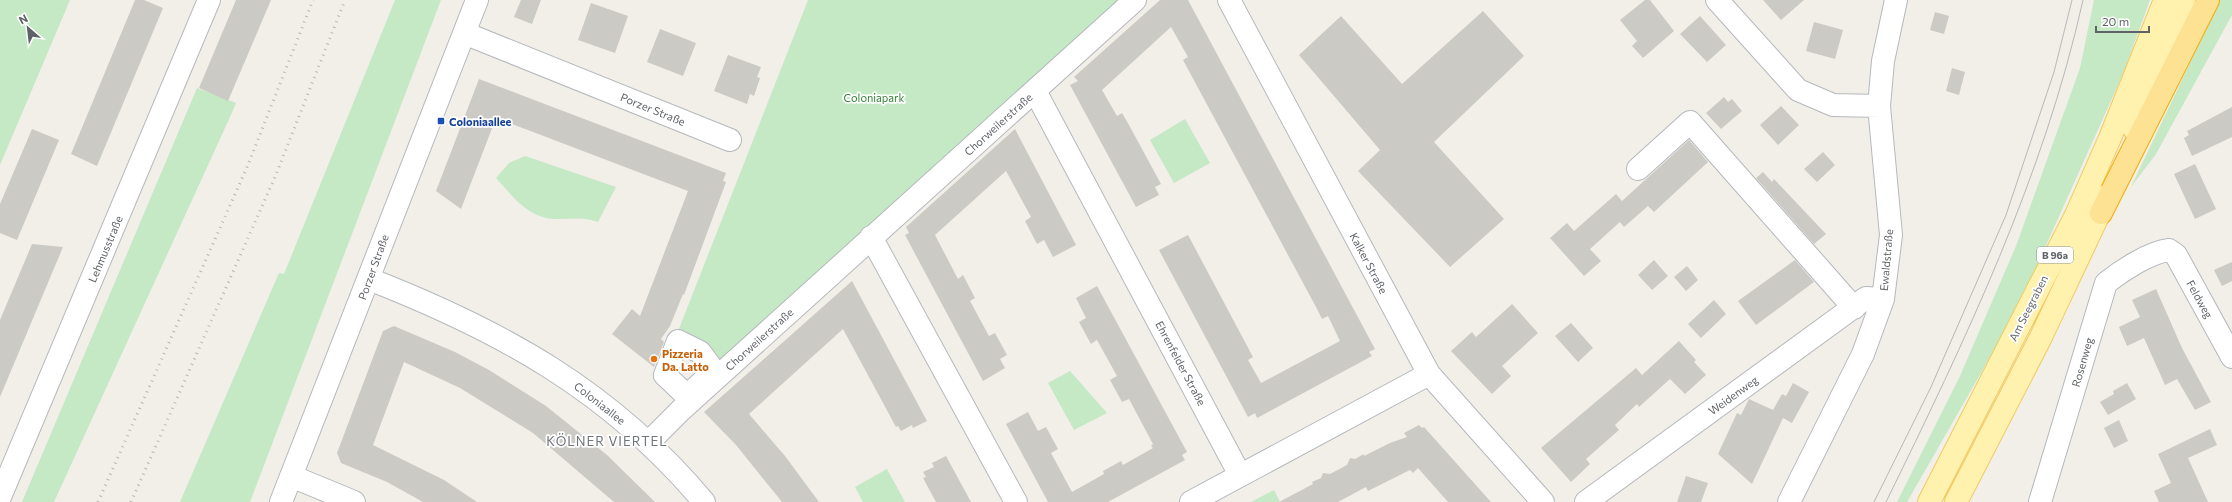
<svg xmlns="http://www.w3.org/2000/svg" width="2232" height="502" viewBox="0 0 2232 502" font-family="Commissioner,sans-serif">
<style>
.green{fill:#c5e8c5}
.building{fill:#cccac5}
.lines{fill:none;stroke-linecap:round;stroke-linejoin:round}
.minor-casing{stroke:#b5b8bc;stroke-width:24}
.major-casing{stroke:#f2c960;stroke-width:24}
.highway-casing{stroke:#f9ab00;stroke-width:24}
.minor{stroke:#fff;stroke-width:22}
.major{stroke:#fff2af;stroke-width:22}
.highway{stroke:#fde293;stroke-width:22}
.tram{stroke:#b6b7b8;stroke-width:1}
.rail{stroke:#b6b7b8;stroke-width:3;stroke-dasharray:1 5;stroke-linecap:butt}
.transit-dot{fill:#1a4fb4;stroke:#fff;stroke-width:1.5}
.food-dot{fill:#e8710a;stroke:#fff;stroke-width:1.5}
.labels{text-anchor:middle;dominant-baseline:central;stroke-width:3.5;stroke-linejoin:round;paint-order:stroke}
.shield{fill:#fff;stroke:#8f9295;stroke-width:1}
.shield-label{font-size:10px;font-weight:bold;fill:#5f6368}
.park-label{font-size:11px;fill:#348238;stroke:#fff}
.street-label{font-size:11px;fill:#5f6368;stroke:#fff}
.transit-label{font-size:11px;font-weight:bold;fill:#164399;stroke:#fff;text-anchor:start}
.food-label{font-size:11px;font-weight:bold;fill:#c56008;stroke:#fff;text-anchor:start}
.quarter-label{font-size:13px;letter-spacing:1px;fill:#70757a;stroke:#fff}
</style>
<rect width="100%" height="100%" fill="#f1efe8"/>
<path class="green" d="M0 0H70L0 165Z
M395 0H441L250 502H180L279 273 284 274Z
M808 0H1128L714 371 675 339Z
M2094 0H2150L2123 74 2016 312 1907 502H1897L1960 376 2016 246 2080 68Z
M2220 0H2232V15L2156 154 2131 187Z
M197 88 236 103 230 117 54 502H22Z
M1185 119 1210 163 1174 183 1150 140Z
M525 156 616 187 598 222C582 217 575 219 558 219 530 220 513 197 496 178L509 163Z
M1070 371 1107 413 1074 430 1048 383Z
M887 469 905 502H863L855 487Z
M1274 490 1280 502H1251Z"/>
<path class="building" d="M135 0H144L163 8 97 166 71 154Z
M236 0H271L228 101 199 88Z
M521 0H541L532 24 514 17Z
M1160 0H1188L1375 349 1369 352 1372 356 1257 418 1255 413 1248 417 1159 250 1188 235 1253 357 1248 360 1261 383 1340 341 1328 316 1322 319 1316 307 1183 60 1188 57 1171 27 1102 90 1117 116 1122 113 1129 125 1161 184 1155 187 1159 195 1136 207 1070 85 1078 81 1074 77Z
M1645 0H1650L1674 31 1643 58 1632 46 1637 41 1620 20Z
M1763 0H1804L1781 20Z
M591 3 628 16 615 53 578 40Z
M1483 11 1524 56 1434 142 1504 219 1450 267 1358 171 1380 150 1299 55 1341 16 1402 84Z
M1935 12 1949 16 1944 34 1930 30Z
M1700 16 1726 45 1707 62 1680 34Z
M1814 22 1843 30 1835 59 1806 51Z
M660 29 696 43 683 76 647 62Z
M728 55 761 67 757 77 760 78 754 96 750 94 747 104 714 91Z
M1952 68 1965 72 1959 95 1946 91Z
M479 79 726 173 723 181 726 182 684 295 683 294 670 326 661 339 664 342 654 367 612 334 632 309 640 316 688 191 496 118 461 209 436 191Z
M1724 97 1728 102 1732 99 1742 111 1721 129 1706 113Z
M1781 106 1799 125 1778 145 1760 125Z
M2232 107V137L2192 156 2184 138 2189 135 2187 131Z
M32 129 59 140 17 240 0 233V204Z
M1015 129 1076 245 1053 257 1044 240 1037 244 1025 221 1031 217 1006 171 935 235 958 279 963 275 975 298 970 301 989 336 995 333 1007 355 1000 359 1005 368 983 381 905 235 909 233 906 227Z
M1689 140 1708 162 1654 212 1648 206 1624 227 1620 222 1590 249 1601 261 1584 276 1550 238 1567 223 1574 231 1616 194 1622 201Z
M1823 152 1835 165 1817 182 1804 169Z
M2195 164 2216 209 2195 219 2174 174Z
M1763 172 1772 182 1774 179 1826 234 1814 244 1756 178Z
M32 244 63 247 0 397V320Z
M1654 260 1668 276 1652 290 1638 275Z
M1795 260 1814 282 1756 325 1738 301Z
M2232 262V281L2222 286 2214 270Z
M1687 266 1698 280 1686 291 1674 277Z
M852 281 927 421 913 428 912 425 901 431 898 426 896 427 843 329 749 414 785 456 819 502H782L736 445 704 412Z
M1097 286 1187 452 1182 455 1185 460 1108 502H1048L1006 424 1028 412 1038 431 1046 427 1058 449 1051 453 1072 492 1104 474 1103 471 1121 461 1123 465 1153 448 1151 446 1153 444 1129 399 1122 402 1110 380 1117 376 1097 340 1091 344 1079 322 1086 318 1076 298Z
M2156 289 2182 348 2211 402 2195 410 2177 379 2165 385 2144 338 2127 346 2119 327 2140 317 2132 300Z
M1714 300 1726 314 1701 338 1688 324Z
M1512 304 1538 333 1502 366 1511 376 1492 394 1451 351 1472 332 1476 337Z
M1571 323 1593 348 1578 362 1555 336Z
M394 326 455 352 489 370 546 406 607 455 655 502H614L533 433 460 388 404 362 373 445 444 480 477 502H423L387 482 341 463 337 453 383 331Z
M1679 341 1696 360 1694 362 1706 375 1685 394 1670 379 1639 407 1637 404 1615 425 1619 430 1586 459 1590 464 1571 482 1541 448 1636 368 1642 375Z
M1793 383 1809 392 1792 423 1783 418 1752 484 1718 454 1737 413 1741 415 1749 399 1773 410 1782 394 1786 396Z
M2127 383 2136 399 2108 415 2100 402 2114 394 2113 391Z
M2119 420 2128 441 2114 448 2104 428Z
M1419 425 1422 428 1424 427 1491 502H1448L1418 468 1413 473 1410 470 1368 491 1366 487 1338 502H1279L1313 484 1312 482 1321 478 1323 473 1330 474 1347 465 1350 458 1355 459 1364 454V456L1390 443 1407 437 1404 433Z
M2210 429 2217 445 2188 458 2208 502H2159L2154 491 2171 483 2158 454Z
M946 456 971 502H936L923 478 926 477 923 472 934 467 932 463Z
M1686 476 1708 483 1701 502H1677Z"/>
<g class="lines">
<g class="minor-casing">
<path id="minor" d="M1229 0 1429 374 1543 502
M1717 0 1798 90 1833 105 1879 106
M464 33 730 140
M1035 91 1240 475
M1638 169 1690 122 1854 308
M871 237 1016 502
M369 279C502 331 611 391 704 502
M678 341 700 352 714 371 687 396 665 375Z
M649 442 681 410 1135 0
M291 476 354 502
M0 497 209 0
M281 502 477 0
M1191 502 1429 374
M1586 502 1866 298 1883 299
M1789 502 1863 354 1883 299 1891 235 1879 106 1883 61 1896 0
M2040 502 2106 283C2121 271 2150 252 2169 250L2176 255 2232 357"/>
</g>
<g class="major-casing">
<path id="major" d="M2134 129 2184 0
M1929 502 2076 215 2110 138 2165 0
M1956 502 2040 339 2108 195"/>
</g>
<g class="highway-casing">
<path id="highway" d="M2101 213 2208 0"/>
</g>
<use href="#minor" class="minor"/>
<use href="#major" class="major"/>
<use href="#highway" class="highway"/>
<path class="tram" d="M1874 502 1931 387 2006 215 2054 72 2072 0
M1886 502C1965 341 2044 176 2083 0"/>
<path class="rail" d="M98 502 248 165 313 0
M131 502 275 177 345 0"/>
</g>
<rect class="transit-dot" x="437" y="117" width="8" height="8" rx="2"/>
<circle class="food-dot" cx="654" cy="359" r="4"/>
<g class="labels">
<rect class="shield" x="2037" y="247" width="36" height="16" rx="3"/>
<g class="shield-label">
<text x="2055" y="255">B 96a</text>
</g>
<g class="park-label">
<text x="874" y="97">Coloniapark</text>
</g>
<g class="street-label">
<text transform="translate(653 109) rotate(22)">Porzer Straße</text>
<text transform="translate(998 124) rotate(-42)">Chorweilerstraße</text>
<text transform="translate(105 249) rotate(-67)">Lehmusstraße</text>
<text transform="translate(1886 260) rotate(-85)">Ewaldstraße</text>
<text transform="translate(1369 263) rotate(62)">Kalker Straße</text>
<text transform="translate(373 267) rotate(-70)">Porzer Straße</text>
<text transform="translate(2200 299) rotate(61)">Feldweg</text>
<text transform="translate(2028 308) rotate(-63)">Am Seegraben</text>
<text transform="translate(759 339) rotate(-42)">Chorweilerstraße</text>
<text transform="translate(2082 362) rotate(-74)">Rosenweg</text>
<text transform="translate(1181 363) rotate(62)">Ehrenfelder Straße</text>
<text transform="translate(1733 395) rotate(-36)">Weidenweg</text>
<text transform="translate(600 403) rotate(38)">Coloniaallee</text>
</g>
<g class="transit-label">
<text x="449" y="121">Coloniaallee</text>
</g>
<g class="food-label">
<text x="662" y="353">Pizzeria<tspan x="662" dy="13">Da. Latto</tspan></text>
</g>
<g class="quarter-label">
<text x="607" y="441">KÖLNER VIERTEL</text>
</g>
</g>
<g transform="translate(28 28) rotate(332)" stroke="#ffffff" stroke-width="3" paint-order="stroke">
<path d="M0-3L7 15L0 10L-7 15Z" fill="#5f6368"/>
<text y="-6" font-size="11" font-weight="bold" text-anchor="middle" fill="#5f6368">N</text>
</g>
<path d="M2096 26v6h53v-6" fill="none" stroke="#5f6368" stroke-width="2"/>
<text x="2102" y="26" font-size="12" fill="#5f6368" stroke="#ffffff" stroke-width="3" paint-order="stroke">20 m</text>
</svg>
